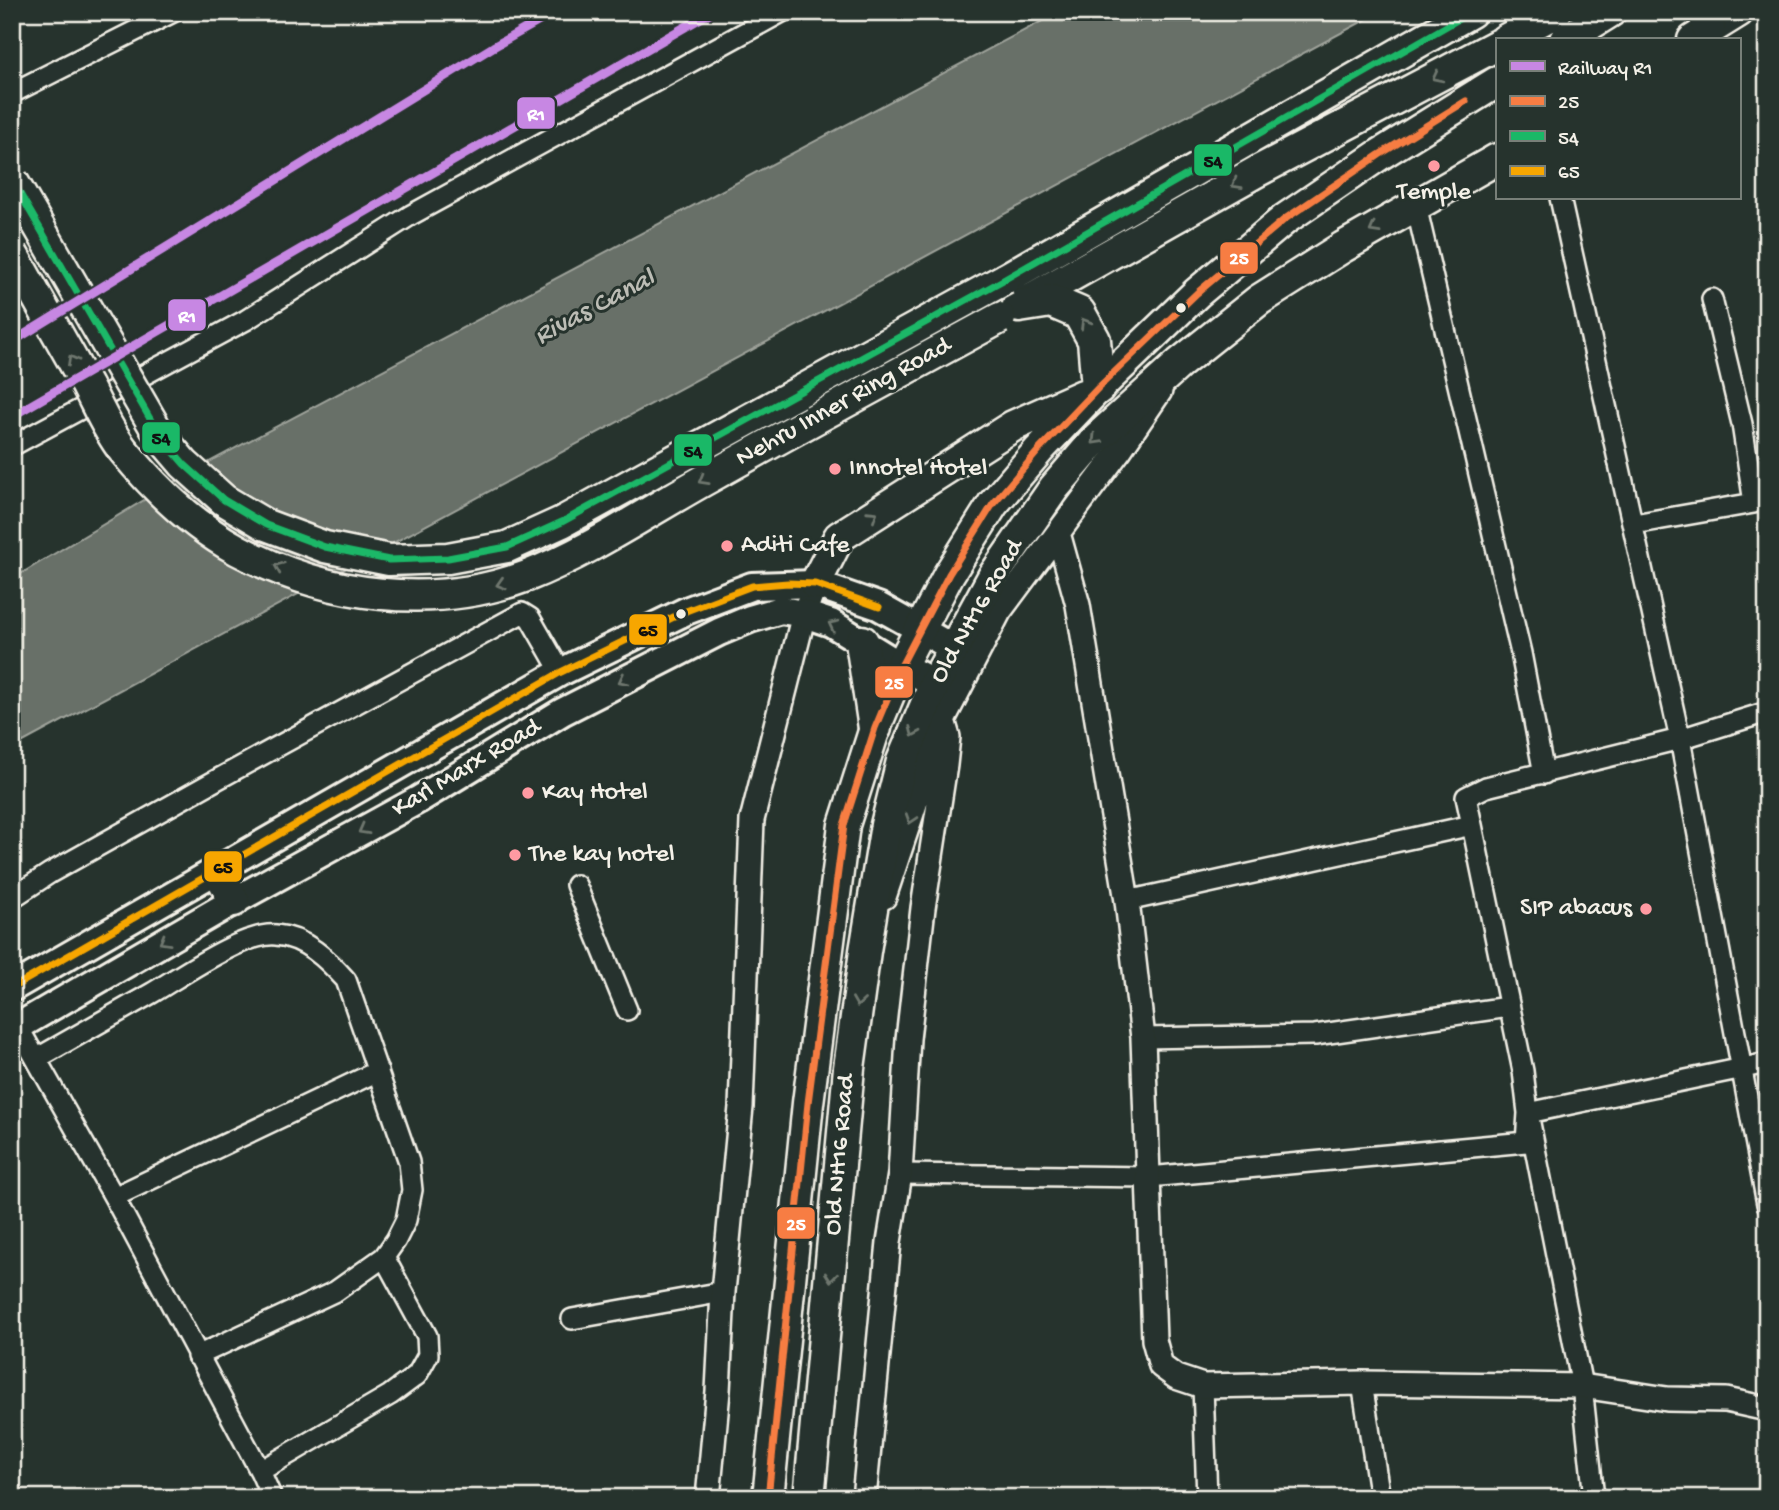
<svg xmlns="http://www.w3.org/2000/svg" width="1779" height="1510" viewBox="0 0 1779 1510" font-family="'Gochi Hand',sans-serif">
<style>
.water{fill:#676f68;stroke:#9fa39b;stroke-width:2}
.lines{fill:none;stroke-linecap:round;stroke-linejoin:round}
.minor-casing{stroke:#f4f1e8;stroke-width:24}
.tertiary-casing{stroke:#f4f1e8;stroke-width:28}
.secondary-casing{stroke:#f4f1e8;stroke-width:32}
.primary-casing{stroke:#f4f1e8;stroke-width:35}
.trunk-casing{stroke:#f4f1e8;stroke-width:37}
.minor{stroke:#26332d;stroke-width:19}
.tertiary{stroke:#26332d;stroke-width:23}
.secondary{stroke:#26332d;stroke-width:26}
.primary{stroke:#26332d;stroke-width:30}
.trunk{stroke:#26332d;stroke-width:32}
.primary-bridge-casing{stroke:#f4f1e8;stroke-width:35;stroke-linecap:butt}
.primary-bridge{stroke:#26332d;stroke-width:30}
.bus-1-casing{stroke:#26332d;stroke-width:12}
.bus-2-casing{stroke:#26332d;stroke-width:12}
.bus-3-casing{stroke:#26332d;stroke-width:12}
.bus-1{stroke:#f77d43;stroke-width:7}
.bus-2{stroke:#1ab867;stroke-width:7}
.bus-3{stroke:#f7a600;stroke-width:7}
.rail-1-casing{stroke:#26332d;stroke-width:14}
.rail-1{stroke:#c787e3;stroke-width:9}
.oneway{stroke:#6e766e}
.poi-dot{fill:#ff9aa2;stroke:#26332d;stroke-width:2.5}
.bus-dot{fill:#f4f1e8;stroke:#26332d;stroke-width:2.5}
.labels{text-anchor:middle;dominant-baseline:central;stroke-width:6;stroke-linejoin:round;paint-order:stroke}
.poi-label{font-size:26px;fill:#f4f1e8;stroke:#26332d;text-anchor:start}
.street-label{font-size:26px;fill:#f4f1e8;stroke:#26332d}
.water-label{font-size:28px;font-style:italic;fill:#bcbdb5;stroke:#26332d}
.line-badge{stroke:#26332d;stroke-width:2.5}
.badge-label{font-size:19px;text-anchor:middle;font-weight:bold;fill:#fff}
.pale-badge-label{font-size:19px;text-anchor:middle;font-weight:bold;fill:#111}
</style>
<rect width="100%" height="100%" fill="#26332d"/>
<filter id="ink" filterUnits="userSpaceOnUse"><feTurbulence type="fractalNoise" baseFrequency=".0143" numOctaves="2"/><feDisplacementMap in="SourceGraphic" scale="14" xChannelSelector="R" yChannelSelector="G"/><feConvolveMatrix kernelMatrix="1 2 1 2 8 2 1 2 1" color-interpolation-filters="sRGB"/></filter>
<g filter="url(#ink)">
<path class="water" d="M1059 12H1380L12 748V579L196 469Z"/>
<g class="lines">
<g class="minor-casing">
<path id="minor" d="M12 93 173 12
M1560 198 1680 739 1767 1204
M1416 206 1521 653 1544 774
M12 446 246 320 411 215 782 12
M1634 524 1754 503 1742 424 1712 299
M1472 825 1523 1071 1528 1113 1582 1386 1594 1498
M576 885 627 1010
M12 898 50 873 218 779 522 613 530 618 561 672
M1127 901 1472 825 1466 797 1486 787 1680 739 1767 712
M18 1027 114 1197 260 1471 272 1498
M1143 1038 1315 1035 1508 1007
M36 1059C75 1037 113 1015 152 993 181 976 243 932 276 935 305 937 328 960 346 980L409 1162 412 1190 406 1220 396 1240 384 1257 336 1291 197 1356
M900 1174 1149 1177 1526 1142 1528 1113 1767 1063
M114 1197 378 1071
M572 1319 723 1292
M1362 1383 1380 1498
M1203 1386 1207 1498
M260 1471 390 1395 417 1375 428 1355 427 1336 384 1257"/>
</g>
<g class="tertiary-casing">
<path id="tertiary" d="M1058 533 1078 605 1127 901 1143 1038 1154 1340 1161 1366 1176 1377 1203 1386 1362 1383 1582 1386 1667 1399 1726 1400 1767 1409
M884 897 943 720 999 612 1119 451 1160 391
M708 1498 718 1391 723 1292 741 1107 752 820 804 614 815 584
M864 1498 889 1242 900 1174 908 1039 923 908 945 765 948 737 943 720"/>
</g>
<g class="secondary-casing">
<path id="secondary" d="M12 988 561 672 686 611 752 586 815 584 878 606 955 649
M12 1030 234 901 418 800 562 712 719 632 750 619 781 610 804 614 831 623 901 666 935 683"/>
</g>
<g class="primary-casing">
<path id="primary" d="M1505 40 1556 12
M1565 40 1610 12
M1693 40 1738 12
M1005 279 1471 12
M1018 306 1256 172 1497 45
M815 584 839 537 1013 426 1083 395
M218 870 234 901
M768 1498 808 1103 844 825 875 728 901 666 949 574 993 504 1039 450 1098 388 1197 293 1285 219 1379 155 1497 82
M809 1498 849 1068 865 951 886 825 902 761 935 683 994 575 1054 488 1097 438 1180 363 1259 300 1343 247 1497 159"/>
</g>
<g class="trunk-casing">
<path id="trunk" d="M1705 12 1709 30
M1019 306 1051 301 1079 313 1094 340 1098 388
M862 642 875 728"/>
</g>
<use href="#minor" class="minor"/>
<use href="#tertiary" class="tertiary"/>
<use href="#secondary" class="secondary"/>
<use href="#primary" class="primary"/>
<use href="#trunk" class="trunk"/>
<g class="primary-bridge-casing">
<path id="primary-bridge" d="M12 180 160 436 184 464 224 500 266 525 325 547 389 560 448 558 507 547 562 522 1005 279
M12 253C37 297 62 342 87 386 98 407 108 431 123 450 154 488 194 526 238 550 326 597 433 611 527 576 591 551 650 510 710 477 806 423 903 371 1000 318"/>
</g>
<use href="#primary-bridge" class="primary-bridge"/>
<g class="bus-1-casing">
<path id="bus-1" d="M768 1498 808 1103 844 825 875 728 901 666 949 574 993 504 1039 450 1098 388 1197 293 1285 219 1379 155 1466 101"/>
</g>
<g class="bus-2-casing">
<path id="bus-2" d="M12 180 160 436 184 464 224 500 266 525 325 547 389 560 448 558 507 547 562 522 1005 279 1471 12"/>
</g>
<g class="bus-3-casing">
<path id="bus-3" d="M12 988 561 672 686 611 752 586 788 583 815 584 879 607"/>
</g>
<use href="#bus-1" class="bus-1"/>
<use href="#bus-2" class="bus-2"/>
<use href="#bus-3" class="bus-3"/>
<g class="rail-1-casing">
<path id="rail-1" d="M12 342 493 47 555 12
M12 416 711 12"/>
</g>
<use href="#rail-1" class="rail-1"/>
</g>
<defs><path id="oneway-chevron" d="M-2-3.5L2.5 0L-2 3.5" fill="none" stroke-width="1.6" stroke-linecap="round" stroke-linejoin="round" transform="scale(1.75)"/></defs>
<g class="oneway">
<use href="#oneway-chevron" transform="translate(1437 77) rotate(153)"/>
<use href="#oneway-chevron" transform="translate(1236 184) rotate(150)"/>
<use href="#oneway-chevron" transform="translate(1374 229) rotate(151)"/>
<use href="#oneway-chevron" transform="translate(1085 323) rotate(-121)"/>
<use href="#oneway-chevron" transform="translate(72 360) rotate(-119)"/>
<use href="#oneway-chevron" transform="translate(1096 440) rotate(134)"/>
<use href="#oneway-chevron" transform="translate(703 480) rotate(150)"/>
<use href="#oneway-chevron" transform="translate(873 515) rotate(-33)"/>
<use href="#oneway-chevron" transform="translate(279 567) rotate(-157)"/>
<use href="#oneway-chevron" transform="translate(501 584) rotate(163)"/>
<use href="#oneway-chevron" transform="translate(833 625) rotate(-153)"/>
<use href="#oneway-chevron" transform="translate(623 680) rotate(153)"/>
<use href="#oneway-chevron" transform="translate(914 732) rotate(113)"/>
<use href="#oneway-chevron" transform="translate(911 819) rotate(108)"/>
<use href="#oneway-chevron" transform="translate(363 830) rotate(151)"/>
<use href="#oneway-chevron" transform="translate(164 941) rotate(150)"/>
<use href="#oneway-chevron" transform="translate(858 1002) rotate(98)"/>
<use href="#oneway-chevron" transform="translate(831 1277) rotate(96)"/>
</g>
</g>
<g class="poi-dot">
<circle cx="1434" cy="166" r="7"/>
<circle cx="835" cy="469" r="7"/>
<circle cx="727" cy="546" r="7"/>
<circle cx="528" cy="793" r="7"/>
<circle cx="515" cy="855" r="7"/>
<circle cx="1646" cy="909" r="7"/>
</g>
<g class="bus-dot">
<circle cx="1181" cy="308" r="6"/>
<circle cx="681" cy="614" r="6"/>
</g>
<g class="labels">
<g class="poi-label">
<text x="1434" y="193" text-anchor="middle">Temple</text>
<text x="849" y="469">Innotel Hotel</text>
<text x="741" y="546">Aditi Cafe</text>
<text x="542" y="793">Kay Hotel</text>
<text x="529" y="855">The kay hotel</text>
<text x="1632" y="909" text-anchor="end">SIP abacus</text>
</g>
<g class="street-label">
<text transform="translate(844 403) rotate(-29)">Nehru Inner Ring Road</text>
<text transform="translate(978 612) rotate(-60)">Old NH16 Road</text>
<text transform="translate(467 769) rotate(-31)">Karl Marx Road</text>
<text transform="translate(841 1155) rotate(-85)">Old NH16 Road</text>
</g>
<g class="water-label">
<text transform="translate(595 308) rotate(-28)">Rivas Canal</text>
</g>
</g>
<g class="line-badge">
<rect x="516" y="96" width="40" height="34" rx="7" fill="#c787e3"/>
<rect x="1193" y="143" width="40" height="34" rx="7" fill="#1ab867"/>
<rect x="1219" y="241" width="40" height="34" rx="7" fill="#f77d43"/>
<rect x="167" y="298" width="40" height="34" rx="7" fill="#c787e3"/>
<rect x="141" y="421" width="40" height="33" rx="7" fill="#1ab867"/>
<rect x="673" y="433" width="40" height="34" rx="7" fill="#1ab867"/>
<rect x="628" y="613" width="40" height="33" rx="7" fill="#f7a600"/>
<rect x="874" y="665" width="40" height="34" rx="7" fill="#f77d43"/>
<rect x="203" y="850" width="40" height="33" rx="7" fill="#f7a600"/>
<rect x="776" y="1206" width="40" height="34" rx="7" fill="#f77d43"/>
</g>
<g class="badge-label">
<text x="536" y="120">R1</text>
<text x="1239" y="264">25</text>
<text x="187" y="322">R1</text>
<text x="894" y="689">25</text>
<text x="796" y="1230">25</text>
</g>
<g class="pale-badge-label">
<text x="1213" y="167">54</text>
<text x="161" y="444">54</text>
<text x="693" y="457">54</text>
<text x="648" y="636">65</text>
<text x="223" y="873">65</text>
</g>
<rect width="1779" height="1510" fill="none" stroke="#26332d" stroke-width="42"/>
<rect x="21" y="21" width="1737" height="1468" fill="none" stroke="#f4f1e8" stroke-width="2.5" filter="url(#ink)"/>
<rect x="1496" y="38" width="245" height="161" fill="#26332d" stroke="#787f78" stroke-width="2"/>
<rect x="1510" y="61" width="35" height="10" fill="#c787e3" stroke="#787f78" stroke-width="2"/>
<text x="1558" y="74" font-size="21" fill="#f4f1e8">Railway R1</text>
<rect x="1510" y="96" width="35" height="10" fill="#f77d43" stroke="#787f78" stroke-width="2"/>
<text x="1558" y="108" font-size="21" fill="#f4f1e8">25</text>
<rect x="1510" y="131" width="35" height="10" fill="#1ab867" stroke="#787f78" stroke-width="2"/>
<text x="1558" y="144" font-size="21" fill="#f4f1e8">54</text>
<rect x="1510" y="166" width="35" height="10" fill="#f7a600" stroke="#787f78" stroke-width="2"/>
<text x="1558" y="178" font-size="21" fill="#f4f1e8">65</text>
</svg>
